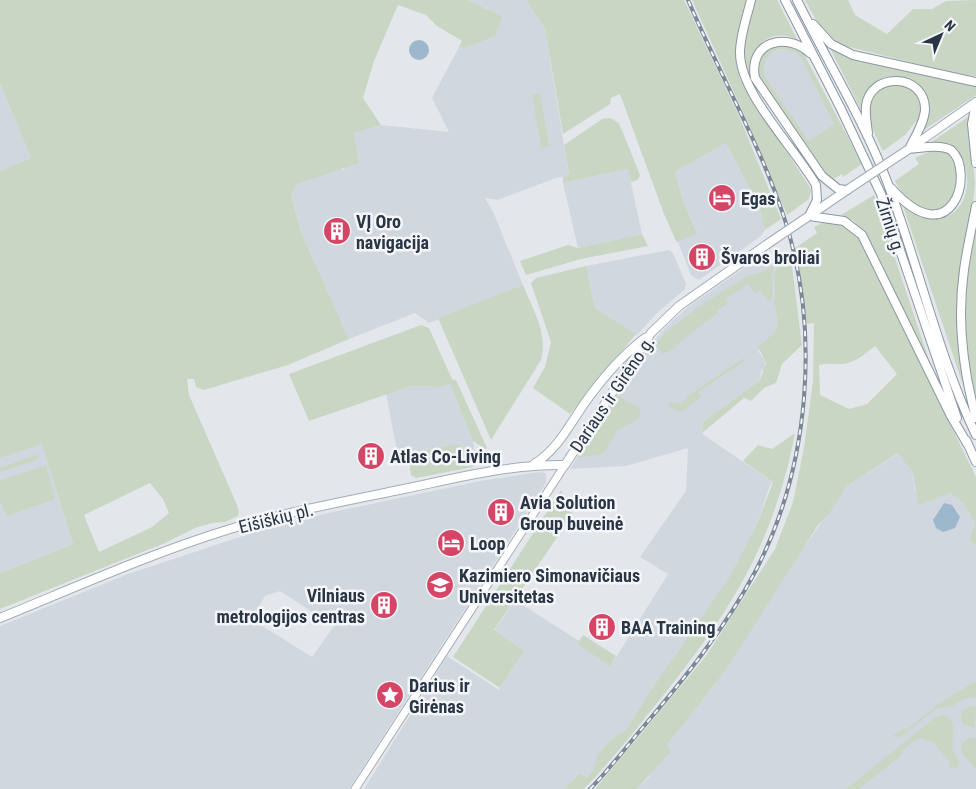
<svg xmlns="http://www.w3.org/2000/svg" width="976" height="789" viewBox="0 0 976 789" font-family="'Roboto Condensed',sans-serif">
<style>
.built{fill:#d1d7de;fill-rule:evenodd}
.green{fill:#cad6c4;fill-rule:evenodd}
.water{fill:#9db8cd}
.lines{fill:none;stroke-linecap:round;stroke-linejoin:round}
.secondary-casing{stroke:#a8aeb7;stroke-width:9}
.primary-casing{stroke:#a2adb8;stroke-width:10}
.trunk-casing{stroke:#8a96a3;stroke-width:10}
.secondary{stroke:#fff;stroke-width:7}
.primary{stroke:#fff;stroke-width:8}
.trunk{stroke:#fff;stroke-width:8}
.rail-casing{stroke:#7c8896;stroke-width:4}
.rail{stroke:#f4f6f9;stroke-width:2;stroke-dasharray:5.5;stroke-linecap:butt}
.primary-bridge-casing{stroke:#a2adb8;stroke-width:10;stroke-linecap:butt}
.primary-bridge{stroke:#fff;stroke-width:8}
.labels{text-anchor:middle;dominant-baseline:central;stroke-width:5;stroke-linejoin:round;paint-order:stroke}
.poi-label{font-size:18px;font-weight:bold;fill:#2a3645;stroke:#f4f6f9;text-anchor:start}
.street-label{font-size:18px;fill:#2a3645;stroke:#f4f6f9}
</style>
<rect width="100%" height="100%" fill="#e3e7ec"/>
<path class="built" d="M468 0H527L528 5 545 28 569 176 556 178 497 200 485 198 494 214 523 285 429 323 415 313 349 339 301 232 291 195 297 184 337 169 344 170 353 133 381 125 449 132 432 98 459 47 464 48 488 9Z
M781 49 795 52 802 60 835 124 809 141 765 76 763 67 765 60 769 54Z
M0 83 31 158 0 171Z
M726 143 759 206 765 230 761 236 699 280 691 275 678 242 697 232 682 197 675 172Z
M628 169 642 234 578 248 563 183Z
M669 250 673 253 686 284 685 289 656 314 637 335 595 308 586 266Z
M767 258 777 269 773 277 775 286 774 302 778 325 774 333 758 351 765 361V368L761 372 760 380 704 421 701 433 773 482 770 485 757 524 730 578 648 694 626 730 612 739 597 755 593 771 587 777 580 773 564 789H364L447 656 499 690 524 651 494 631 515 600 579 641 577 644 610 667 668 574 640 557 686 491 688 448 626 466 570 469 650 345 667 326 688 307 750 264Z
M450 384 473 441 475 454 457 444 398 456 386 393 411 386 440 387Z
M42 443 73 544 0 573V458Z
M899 453 913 473 915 492 950 493 963 503 975 523 969 540 976 547V789H637L649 777 667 745 726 670 792 564 847 486Z
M539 472 546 473V483L349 789H0V626L128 574 264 529 324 514 480 481ZM280 591 334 626 312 657 251 619 265 596Z"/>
<path class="green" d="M0 0H468L502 16 495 36 464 48 459 47 462 41 437 26 426 15 398 5 374 61 363 98 381 125 354 133 359 163 297 184 291 195 301 232 349 339 288 365 204 390 196 387 194 379H187L189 395 237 505 239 512 238 516 225 522 212 523 195 528 165 543 0 609V573L73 544 42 444 0 458V171L31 158 0 83ZM150 483 163 499 169 513 152 527 99 552 84 515Z
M527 0H684L739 116 781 219 765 230 759 206 726 143 675 172 682 197 697 233 678 242 676 241 664 214 620 94 611 98 610 104 563 134 545 28 528 5Z
M692 0H746L736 51 740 79 811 189 809 199 787 215 748 123Z
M755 0H777L797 39C761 24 743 59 756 91 737 58 746 34 755 0Z
M805 0H848L855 15 887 34 913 9H932L946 1 976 0V76L963 75 845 46 841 48 822 31Z
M776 45H791L804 54 862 164 843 177 842 174 830 181 759 78C756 63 762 52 776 45ZM781 49 795 52 802 60 834 124 809 141 765 76C762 61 767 53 781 49Z
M830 48 855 59 976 86V95L921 132C924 125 929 118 929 110 930 78 884 63 867 91 864 97 863 104 861 110Z
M886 84C912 85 926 93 919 122L916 121 905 135 883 151C870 125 858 103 886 84Z
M540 93 549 146 541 148 532 94Z
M968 117 975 183 973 204 958 296V335L964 388 903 206C911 211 919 217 928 218 975 225 976 159 950 146 943 144 934 145 927 145Z
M610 118 619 123 640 175 638 180 631 182 628 169 563 183V177L569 175 564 145 602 119Z
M931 151C943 150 949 153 958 162 976 193 926 242 895 181L919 164 915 158Z
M874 195 933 372 866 235 854 221 841 215Z
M825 222 841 223 860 239 976 477V547L969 540 975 523 963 503 950 493 918 505 913 473 898 453 847 486 828 515 818 525 726 670 667 745 671 751 637 789H595L706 656 775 549 793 502 804 448 813 381 814 323 807 324 795 248 817 233 814 227ZM875 346 897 374 867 404 849 409 820 395 819 365C827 363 832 364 839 364 853 365 865 354 875 346Z
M976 224V402C958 344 965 283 976 224Z
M642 234 648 246 581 259 526 275 520 261 568 245 578 248Z
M790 251 802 345 782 364 776 383 764 388 751 401 744 398 701 434 704 421 760 380 766 363 758 347 774 333 778 325 774 302 775 286 773 276 777 269 773 265 772 299 768 301 760 290 755 293 748 284 726 299 728 303 717 311 718 313 676 345 675 349 662 354 656 344 665 333 698 307 747 276 758 273 773 266 771 263Z
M586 266 595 308 636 334 570 414 533 388 545 367 551 342 531 283 536 278Z
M523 285C533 310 548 333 541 360L491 440 438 318Z
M421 325 429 328 452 379 456 380 487 448 485 449 473 441 450 384 440 387 411 386 309 421 289 374Z
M744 358 746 360 698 392 701 397 682 412 668 406 670 402 681 404 689 395Z
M617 395 639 408 641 414 638 419 617 431 603 454 577 458Z
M795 433C774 543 731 611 662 697 637 728 612 760 584 789H564L580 773 587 777 593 771 597 755 612 739 626 730 648 694 729 578 757 524 773 482 743 461 758 445 772 449Z
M457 444 475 454 477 462 473 467 416 478 411 475 409 461 412 453Z
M39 454 36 460 0 472V468Z
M46 466 55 499 7 516 0 502V480Z
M561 490 573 514 494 630 524 651 500 688 453 657Z
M583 635 616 656 610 667 577 644Z
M976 681V697L966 698 954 705 936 709 899 738 893 736 904 728 906 730 941 702Z
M970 706H976L975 728 964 725 961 718 962 712Z
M944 715C961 722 949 738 953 751 955 755 958 758 959 762L957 768 948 767 950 763 933 742 920 738 907 746 898 758 859 789H846L936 717Z
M969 738H976V770L961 751 962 743Z"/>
<path class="water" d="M409 50a10 10 0 1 1 20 0a10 10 0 1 1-20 0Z
M944 503 952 505 960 517 955 528 943 532 936 528 933 520Z"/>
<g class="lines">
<g class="secondary-casing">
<path id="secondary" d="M355 789 565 465"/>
</g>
<g class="primary-casing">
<path id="primary" d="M909 149 976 102
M809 216 847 190
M534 464C557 450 569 426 584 404 601 380 621 356 645 338
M0 618C76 587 152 553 230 529 287 512 346 501 404 489 457 478 510 464 565 465L651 333 679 306 766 245"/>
</g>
<g class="trunk-casing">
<path id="trunk" d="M751 0C747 17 740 35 740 53 740 94 795 148 816 185L817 200 809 216 844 221 862 235 951 416 968 445
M785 0 840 107 881 194 957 418
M797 0C827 61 864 120 888 184 919 267 938 355 976 435
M813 24 831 44 853 55 976 82
M810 53C786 31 748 42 755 78L822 176 838 189 847 190
M976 102 972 124 976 163
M868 133C867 125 865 115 866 106 870 71 926 73 925 110 924 123 915 137 909 149
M891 188C952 257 976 172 951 150 939 144 922 148 909 149
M976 206C972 227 967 248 964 270 957 319 963 370 976 418
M966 440 976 462"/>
</g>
<use href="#secondary" class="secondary"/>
<use href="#primary" class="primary"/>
<use href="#trunk" class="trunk"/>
<g class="rail-casing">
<path id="rail" d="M590 789C609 770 626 747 644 726 684 679 726 627 755 572 810 467 821 330 784 217 759 142 719 73 688 0"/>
</g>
<use href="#rail" class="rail"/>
<g class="primary-bridge-casing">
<path id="primary-bridge" d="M847 190 909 149
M766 245 809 216"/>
</g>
<use href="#primary-bridge" class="primary-bridge"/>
</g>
<defs>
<g id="hotel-disc" transform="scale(1.4375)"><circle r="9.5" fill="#d54565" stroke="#f4f6f9"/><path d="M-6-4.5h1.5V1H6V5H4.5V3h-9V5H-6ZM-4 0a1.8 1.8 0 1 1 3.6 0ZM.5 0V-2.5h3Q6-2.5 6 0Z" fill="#fff"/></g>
<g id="building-disc" transform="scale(1.4375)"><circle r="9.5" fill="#d54565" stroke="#f4f6f9"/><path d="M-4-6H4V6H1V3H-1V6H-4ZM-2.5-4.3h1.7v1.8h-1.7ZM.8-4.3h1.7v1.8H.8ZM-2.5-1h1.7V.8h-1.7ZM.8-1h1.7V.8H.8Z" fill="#fff"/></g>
<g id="university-disc" transform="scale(1.4375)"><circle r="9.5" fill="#d54565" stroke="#f4f6f9"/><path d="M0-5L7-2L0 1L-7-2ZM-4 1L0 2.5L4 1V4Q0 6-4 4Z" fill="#fff"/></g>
<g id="sight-disc" transform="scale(1.4375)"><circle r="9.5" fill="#d54565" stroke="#f4f6f9"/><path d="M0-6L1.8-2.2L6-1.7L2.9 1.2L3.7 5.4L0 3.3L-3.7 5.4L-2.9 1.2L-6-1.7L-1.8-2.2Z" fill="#fff"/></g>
</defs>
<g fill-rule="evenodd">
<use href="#hotel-disc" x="722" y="198"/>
<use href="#building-disc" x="337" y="231"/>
<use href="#building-disc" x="702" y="257"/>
<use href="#building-disc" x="371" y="456"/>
<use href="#building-disc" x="501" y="512"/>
<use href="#hotel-disc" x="451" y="543"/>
<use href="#university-disc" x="440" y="585"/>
<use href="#building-disc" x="384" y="605"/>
<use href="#building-disc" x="602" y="627"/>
<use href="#sight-disc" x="390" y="695"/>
</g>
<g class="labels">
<g class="poi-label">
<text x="741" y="198">Egas</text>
<text x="356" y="221">VĮ Oro<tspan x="356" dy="21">navigacija</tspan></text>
<text x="721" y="257">Švaros broliai</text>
<text x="390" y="456">Atlas Co-Living</text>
<text x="520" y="502">Avia Solution<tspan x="520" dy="21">Group buveinė</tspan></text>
<text x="470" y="543">Loop</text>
<text x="459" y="575">Kazimiero Simonavičiaus<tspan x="459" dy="21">Universitetas</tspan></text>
<text x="365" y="595" text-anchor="end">Vilniaus<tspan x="365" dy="21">metrologijos centras</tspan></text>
<text x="621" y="627">BAA Training</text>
<text x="409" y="685">Darius ir<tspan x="409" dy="21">Girėnas</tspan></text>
</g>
<g class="street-label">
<text transform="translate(891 226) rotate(72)">Žirnių g.</text>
<text transform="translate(612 394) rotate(-56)">Dariaus ir Girėno g.</text>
<text transform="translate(276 518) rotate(-14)">Eišiškių pl.</text>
</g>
</g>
<g transform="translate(941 35) rotate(44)" stroke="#f4f6f9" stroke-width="4" paint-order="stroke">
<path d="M0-4L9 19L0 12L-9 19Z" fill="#2a3645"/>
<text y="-8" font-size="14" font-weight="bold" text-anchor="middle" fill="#2a3645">N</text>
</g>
</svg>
